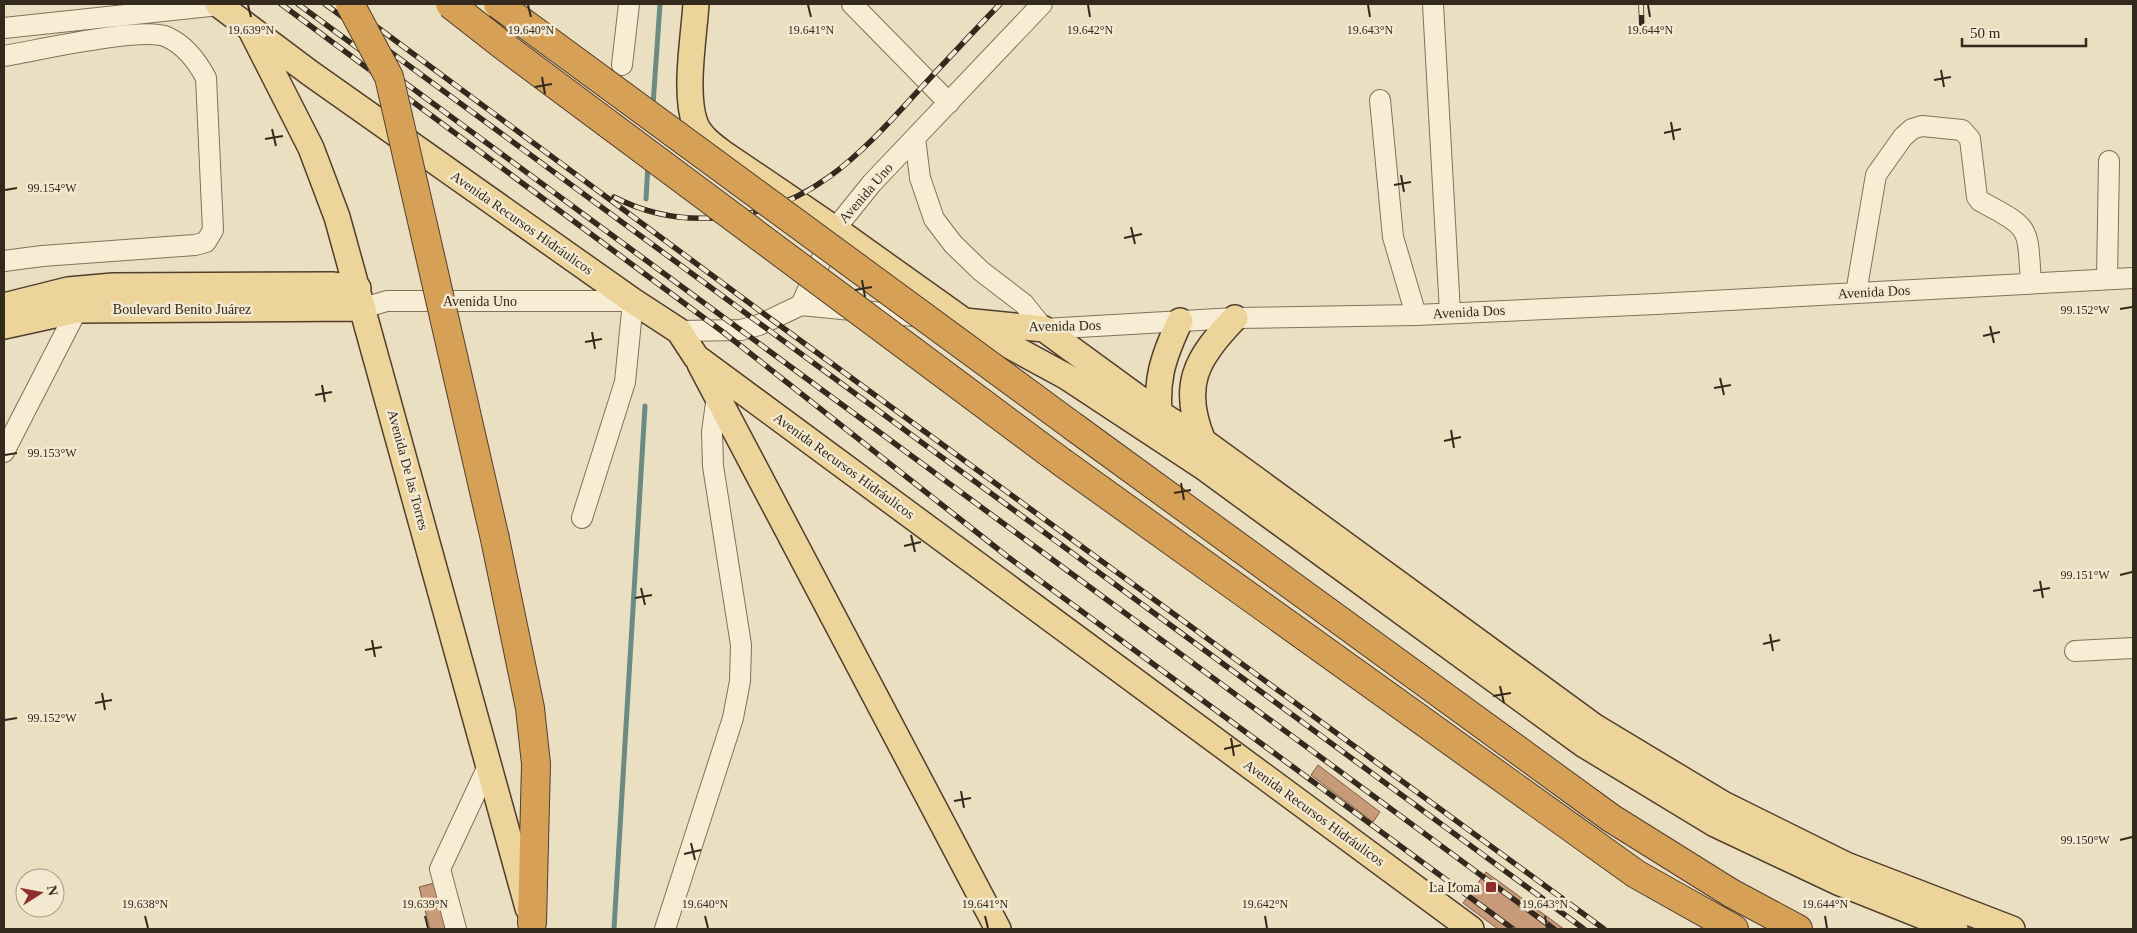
<svg xmlns="http://www.w3.org/2000/svg" width="2137" height="933" viewBox="0 0 2137 933" font-family="Georgia,serif">
<style>
.lines{fill:none;stroke-linecap:round;stroke-linejoin:round}
.stream{stroke:#6b8b83;stroke-width:5}
.building{fill:#c79b79;stroke:#815b41}
.minor-casing{stroke:#83705a;stroke-width:22}
.major-casing{stroke:#513f2e;stroke-width:28}
.highway-casing{stroke:#513f2e;stroke-width:30}
.minor{stroke:#f6edd4;stroke-width:20}
.major{stroke:#edd49a;stroke-width:25}
.highway{stroke:#d6a056;stroke-width:28}
.rail-casing{stroke:#34291d;stroke-width:5.5}
.rail{stroke:#f3e9d0;stroke-width:4;stroke-dasharray:11;stroke-linecap:butt}
.highway-bridge-casing{stroke:#513f2e;stroke-width:30;stroke-linecap:butt}
.highway-bridge{stroke:#d6a056;stroke-width:28}
.ticks{fill:none;stroke:#34291d;stroke-width:2}
.poi-dot{fill:#8e2e2d;stroke:#f3e9d0;stroke-width:2}
.labels{text-anchor:middle;dominant-baseline:central;stroke-width:5;stroke-linejoin:round;paint-order:stroke}
.street-label{font-size:14px;fill:#34291d;stroke:#f3e9d0}
.poi-label{font-size:14px;fill:#34291d;stroke:#f3e9d0;text-anchor:end}
.ticks-label{font-size:12px;text-anchor:middle;fill:#34291d;stroke:#f3e9d0;stroke-width:5;stroke-linejoin:round;paint-order:stroke}
</style>
<rect width="100%" height="100%" fill="#ebdfc1"/>
<g class="lines">
<path class="stream" d="M653 105 660 4
M646 199 648 164
M614 929 645 406"/>
</g>
<path class="building" d="M1318 765 1380 812 1373 822 1311 775Z
M1486 872 1564 929H1498L1463 903Z
M438 882 451 929H430L419 887Z"/>
<g class="lines">
<g class="minor-casing">
<path id="minor" d="M852 4 949 103
M1433 4 1450 313
M4 28 219 5
M4 56C35 51 143 26 167 37 185 45 197 61 206 78L213 230 206 242 195 245 42 256 4 261
M622 65 629 4
M1380 100 1393 237 1416 315
M915 138 920 178 934 219 953 244 981 271 1024 304 1044 329 1235 318 1416 315 1656 304 2133 278
M2107 279 2109 161
M1856 293 1876 175 1903 137 1912 129 1922 126 1962 130 1970 139 1977 197 1980 201C2032 229 2027 225 2031 283
M801 305 923 317
M363 308 387 301H633L625 382 582 518
M679 331 741 330 759 325 801 305 835 229 872 183 1042 4
M4 452 77 310
M2075 651 2133 648
M456 929 440 869 489 764
M665 929 733 718 740 681 741 645 713 466 712 432 717 396"/>
</g>
<g class="major-casing">
<path id="major" d="M218 4 310 73 633 301 679 331 696 357 1471 929
M696 4C694 36 684 93 695 123 700 136 712 145 723 153L835 229 964 321 1044 329 1159 413 1203 441 1595 727 1723 804 1846 865 2012 929
M251 30 311 148 337 217 528 908
M4 306 68 290 113 286 332 285 358 288
M4 326 77 310 363 308
M975 327 1067 377 1202 466 1583 744 1715 824 1840 883 1955 929
M700 364 998 929
M1160 424C1155 382 1162 359 1180 321
M1203 441C1180 386 1196 358 1235 318"/>
</g>
<g class="highway-casing">
<path id="highway" d="M1074 427 1611 818 1731 893 1798 929
M1063 463 1636 874 1734 929
M495 539 530 708 536 764 532 923"/>
</g>
<use href="#minor" class="minor"/>
<use href="#major" class="major"/>
<use href="#highway" class="highway"/>
<g class="rail-casing">
<path id="rail" d="M281 4 723 332 1008 557 1513 929
M298 4 1554 929
M325 4 1584 929
M346 4 771 319 1604 929
M1641 4 1642 30
M614 197C645 213 678 220 713 218 807 214 860 155 919 90 946 61 973 32 1000 4"/>
</g>
<use href="#rail" class="rail"/>
<g class="highway-bridge-casing">
<path id="highway-bridge" d="M350 4 389 77 495 539
M450 4 501 44 1063 463
M498 4 1074 427"/>
</g>
<use href="#highway-bridge" class="highway-bridge"/>
</g>
<path class="ticks" d="M248 5 251 17M528 5 531 17M808 5 811 17M1088 5 1090 17M1368 5 1370 17M1648 5 1650 17M1941 70 1944 87M542 77 545 94M1934 80 1951 77M535 87 552 84M1671 122 1674 140M272 129 276 146M1664 133 1681 129M265 139 283 136M1401 175 1404 192M1394 185 1411 182M5 190 17 188M1131 227 1135 244M1124 238 1142 234M862 280 865 297M855 290 872 287M2120 309 2132 307M1990 326 1994 343M592 332 595 349M1983 336 2000 332M585 342 602 339M1720 378 1724 395M322 385 325 402M1714 388 1731 385M315 395 332 392M1451 430 1454 448M1444 441 1461 437M5 455 17 453M1181 483 1184 500M1174 493 1191 490M911 535 915 552M904 546 921 542M2120 575 2132 572M2040 581 2043 598M641 588 645 605M2033 591 2050 588M635 598 652 595M1770 634 1773 651M372 640 375 657M1763 644 1780 640M365 650 382 647M1500 686 1504 703M102 693 105 710M1493 696 1511 693M95 703 112 700M5 720 17 718M1231 738 1234 756M1224 749 1241 745M961 791 964 808M954 801 971 798M2120 840 2132 837M691 843 695 860M684 854 701 850M145 916 148 928M425 916 428 928M705 916 708 928M985 916 988 928M1265 916 1267 928M1545 916 1547 928M1825 916 1827 928"/>
<rect class="poi-dot" x="1485" y="881" width="12" height="12" rx="2.5"/>
<g class="labels">
<g class="street-label">
<text transform="translate(866 193) rotate(-49)">Avenida Uno</text>
<text transform="translate(522 223) rotate(35)">Avenida Recursos Hidráulicos</text>
<text transform="translate(1874 292) rotate(-3)">Avenida Dos</text>
<text x="480" y="301">Avenida Uno</text>
<text x="182" y="309">Boulevard Benito Juárez</text>
<text transform="translate(1469 312) rotate(-3)">Avenida Dos</text>
<text transform="translate(1065 326) rotate(-1)">Avenida Dos</text>
<text transform="translate(844 466) rotate(36)">Avenida Recursos Hidráulicos</text>
<text transform="translate(408 470) rotate(75)">Avenida De las Torres</text>
<text transform="translate(1314 813) rotate(36)">Avenida Recursos Hidráulicos</text>
</g>
<g class="poi-label">
<text x="1480" y="887">La Loma</text>
</g>
</g>
<g class="ticks-label">
<text x="251" y="34">19.639°N</text>
<text x="531" y="34">19.640°N</text>
<text x="811" y="34">19.641°N</text>
<text x="1090" y="34">19.642°N</text>
<text x="1370" y="34">19.643°N</text>
<text x="1650" y="34">19.644°N</text>
<text x="52" y="192">99.154°W</text>
<text x="2085" y="314">99.152°W</text>
<text x="52" y="457">99.153°W</text>
<text x="2085" y="579">99.151°W</text>
<text x="52" y="722">99.152°W</text>
<text x="2085" y="844">99.150°W</text>
<text x="145" y="908">19.638°N</text>
<text x="425" y="908">19.639°N</text>
<text x="705" y="908">19.640°N</text>
<text x="985" y="908">19.641°N</text>
<text x="1265" y="908">19.642°N</text>
<text x="1545" y="908">19.643°N</text>
<text x="1825" y="908">19.644°N</text>
</g>
<rect width="2137" height="933" fill="none" stroke="#34291d" stroke-width="10"/>
<g transform="translate(40 893) rotate(79)"><circle r="24" fill="#f3e9d0" stroke="#a79c88"/>
<path d="M0-4L9 19L0 12L-9 19Z" fill="#8e2e2d"/>
<text y="-8" font-size="14" font-weight="bold" text-anchor="middle" fill="#34291d">N</text>
</g>
<path d="M1962 38v8h124v-8" fill="none" stroke="#34291d" stroke-width="2.5"/>
<text x="1970" y="38" font-size="15" fill="#34291d" stroke="#f3e9d0" stroke-width="4" paint-order="stroke">50 m</text>
</svg>
